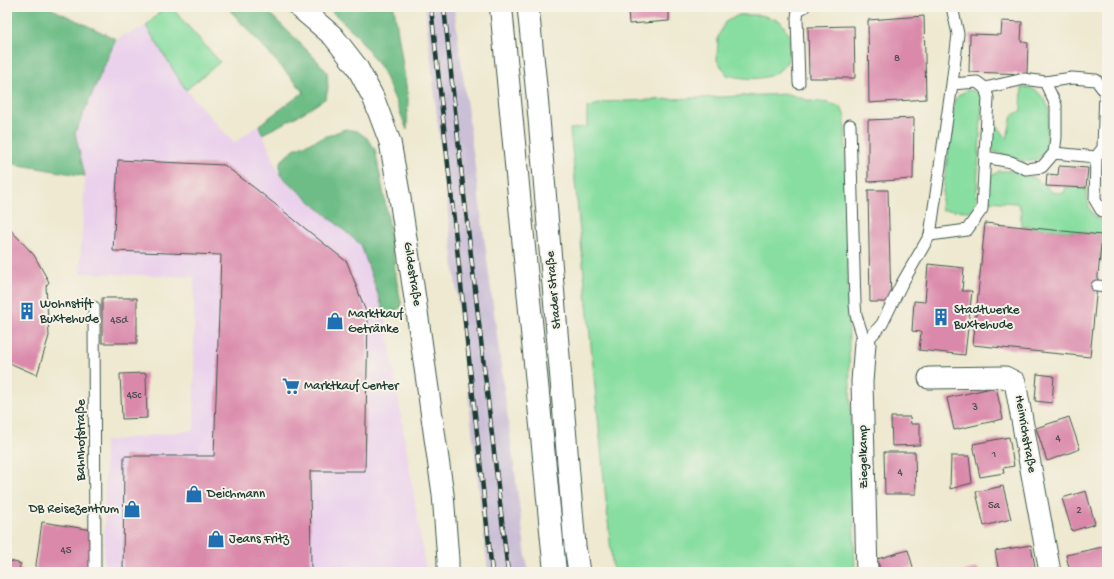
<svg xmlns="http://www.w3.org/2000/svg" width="1114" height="579" viewBox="0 0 1114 579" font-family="'Gochi Hand',sans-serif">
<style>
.built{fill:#ead1ec}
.industrial{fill:#cabfd6}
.green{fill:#88dea1;stroke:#548e6a}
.forest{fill:#6ebd87;stroke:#467d5e}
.building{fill:#da89ab}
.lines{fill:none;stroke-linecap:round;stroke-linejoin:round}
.service-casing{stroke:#3e574b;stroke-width:13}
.minor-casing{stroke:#3e574b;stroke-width:23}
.tertiary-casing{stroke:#3e574b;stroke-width:24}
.service{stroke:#fff;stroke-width:11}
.minor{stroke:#fff;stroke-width:21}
.tertiary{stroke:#fff;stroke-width:22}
.rail-casing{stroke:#1f3d34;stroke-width:4.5}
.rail{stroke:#f7f3e8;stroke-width:3;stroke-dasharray:9;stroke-linecap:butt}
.labels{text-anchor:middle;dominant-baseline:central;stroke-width:4;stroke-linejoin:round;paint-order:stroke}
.number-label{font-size:11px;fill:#4e5052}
.street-label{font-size:13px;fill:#1f3d34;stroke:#f7f3e8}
.poi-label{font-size:13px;fill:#1f3d34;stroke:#f7f3e8;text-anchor:start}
</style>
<rect width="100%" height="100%" fill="#f7f3e8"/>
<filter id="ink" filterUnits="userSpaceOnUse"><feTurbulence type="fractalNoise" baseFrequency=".025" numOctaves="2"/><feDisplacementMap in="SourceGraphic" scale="8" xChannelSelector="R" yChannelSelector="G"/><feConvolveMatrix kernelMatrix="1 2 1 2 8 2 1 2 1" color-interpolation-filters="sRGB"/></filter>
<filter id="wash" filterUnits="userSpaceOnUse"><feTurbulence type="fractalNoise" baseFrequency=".012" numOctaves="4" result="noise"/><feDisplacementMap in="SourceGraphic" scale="16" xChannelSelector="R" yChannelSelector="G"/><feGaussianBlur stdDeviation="0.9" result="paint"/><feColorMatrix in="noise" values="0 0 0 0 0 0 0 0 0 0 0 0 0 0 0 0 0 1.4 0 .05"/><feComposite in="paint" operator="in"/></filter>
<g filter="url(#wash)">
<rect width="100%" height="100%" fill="#eee9d0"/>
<path class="built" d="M146 26 186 90 234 143 259 125 280 175 361 245 385 315 426 572H104L105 441 194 430V277L80 273 85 176 75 133 116 39Z"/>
<path class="industrial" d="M425 7H454L528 572H488Z"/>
<path class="green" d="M165 7H171L220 62 186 90 146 26Z
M739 15H761L780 21 790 35C790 43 790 54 787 62 785 65 783 67 781 69 767 82 744 79 727 75L717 60 718 37 725 22Z
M1022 87 1031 88 1038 92 1045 100 1049 109 1046 149 1042 155 1036 160 1025 162 993 151 990 142V121L997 125 1007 139 1012 115 1021 111Z
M967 90C977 91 980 92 982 102L976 202 974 207 970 211 942 210 941 207 955 99 959 95Z
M788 94 810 101 829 103 841 107 845 117 849 351 855 572H613L570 129 587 127V108L605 102Z
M999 171H1012L1034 178 1046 186 1051 192 1064 193 1066 187 1086 188C1087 199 1088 212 1098 219 1100 221 1104 222 1107 223V262H1100L1102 235 1021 226V211L1017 203 986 201 987 185 990 177Z"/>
<path class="forest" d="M14 7H48L116 39 75 133 85 176 7 163V18Z
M227 7H263L314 57 327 72 328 88 326 98C306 112 285 123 262 134L259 125 304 92Z
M327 7H394L408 98 407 130 397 104 382 70 356 34Z
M345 129 357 131 367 138 375 149 388 217 397 283 402 307 385 315 361 245 280 175V162L294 149Z"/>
<g id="blocks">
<path class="building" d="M628 7H669V21L629 24Z
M924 16 926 99 869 103 868 20Z
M1002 21 1022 22 1021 42 1028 43 1027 74 969 72 970 34 1001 35Z
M854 26 855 78H809L808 27Z
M914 118 913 179 868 182V120Z
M118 160 224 165 256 189 347 262 368 317 365 471H310L311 572H123L124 456H214L221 255 113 251Z
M1059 166 1088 168 1086 188 1046 186 1047 174 1058 175Z
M868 190H888L891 302H870Z
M985 223 1102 235 1090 357 973 345Z
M7 226 34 255 49 282 46 286 49 336 37 375 7 362Z
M928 264 964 268 962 291H972L965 355 919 350 921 332 912 331 914 301 925 302Z
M102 298H137V343H102Z
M146 373 147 418 122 419 120 374Z
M1037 374 1054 376 1052 403 1035 401Z
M996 387 1003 419 954 430 947 398Z
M891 417H910L911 424H920V445L892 446Z
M1069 417 1080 449 1047 461 1036 428Z
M1009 437 1014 466 1003 468 1004 473 980 477 973 444Z
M884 452H915L916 494H885Z
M951 456H969L972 483 950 489Z
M1003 486 1011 519 984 526 976 492Z
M1086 491 1095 524 1072 531 1062 498Z
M42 522 93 530V572H35Z
M1031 545 1036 572H999L995 551Z
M1107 546V572H1070L1066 555Z
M908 550 913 567 896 572H881L877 559Z
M7 560 21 564 19 568 27 572H7Z
M978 568 979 572H965V571Z"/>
</g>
</g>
<g filter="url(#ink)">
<use href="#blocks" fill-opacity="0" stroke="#3e574b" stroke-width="1"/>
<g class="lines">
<g class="service-casing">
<path id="service" d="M1045 82 1072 78 1096 80 1105 92 1103 148 1096 157 1054 153
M799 83 797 18 798 10 804 7
M952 84 958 34 952 7
M985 88 1024 79 1045 82 1056 105V137L1054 153 1042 167 1026 169 1011 162 985 157
M850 125 855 304 856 315 865 343 882 324 901 285 930 235 952 84 977 82 985 88 988 98 982 209 967 230 930 235
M1096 157 1095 200 1101 210 1107 214
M1097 286 1107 287
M94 307 95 572"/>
</g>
<g class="minor-casing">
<path id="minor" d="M299 7 333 36 357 67 373 97 390 142 400 198 418 319 443 494 448 560V572
M528 7 537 95 575 546 579 572
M865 343 862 382 867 572
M929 378 1005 377 1015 382 1050 572"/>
</g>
<g class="tertiary-casing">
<path id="tertiary" d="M501 7 555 572"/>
</g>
<use href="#service" class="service"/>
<use href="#minor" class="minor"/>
<use href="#tertiary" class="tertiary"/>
<g class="rail-casing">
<path id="rail" d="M431 7 492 572
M444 7 464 195 508 572"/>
</g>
<use href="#rail" class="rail"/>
</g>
</g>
<defs>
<g id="building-bare" transform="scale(1.38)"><path d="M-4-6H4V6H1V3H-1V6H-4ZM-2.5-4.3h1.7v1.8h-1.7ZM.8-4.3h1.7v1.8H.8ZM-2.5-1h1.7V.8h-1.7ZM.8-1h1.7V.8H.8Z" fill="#1f6fb2" stroke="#f7f3e8" stroke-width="2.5" paint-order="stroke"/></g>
<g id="shop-bare" transform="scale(1.38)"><path d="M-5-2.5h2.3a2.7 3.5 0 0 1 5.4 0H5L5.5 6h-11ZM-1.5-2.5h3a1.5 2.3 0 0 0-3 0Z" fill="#1f6fb2" stroke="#f7f3e8" stroke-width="2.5" paint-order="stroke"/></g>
<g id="supermarket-bare" transform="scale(1.38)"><path d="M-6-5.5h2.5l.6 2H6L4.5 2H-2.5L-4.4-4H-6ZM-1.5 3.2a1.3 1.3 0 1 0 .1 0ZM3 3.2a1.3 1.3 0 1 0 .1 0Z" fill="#1f6fb2" stroke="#f7f3e8" stroke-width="2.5" paint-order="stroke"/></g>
</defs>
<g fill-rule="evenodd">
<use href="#building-bare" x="27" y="311"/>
<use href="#building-bare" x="941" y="317"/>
<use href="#shop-bare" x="335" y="321"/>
<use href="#supermarket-bare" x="291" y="386"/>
<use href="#shop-bare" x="194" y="494"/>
<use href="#shop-bare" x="132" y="509"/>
<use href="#shop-bare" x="216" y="539"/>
</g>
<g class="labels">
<g class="number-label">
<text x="897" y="59">8</text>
<text x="119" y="321">45d</text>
<text x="134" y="396">45c</text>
<text x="975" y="408">3</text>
<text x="1058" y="439">4</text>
<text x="994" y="455">1</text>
<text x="900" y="473">4</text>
<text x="994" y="506">5a</text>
<text x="1079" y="511">2</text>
<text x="66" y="551">45</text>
</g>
<g class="street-label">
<text transform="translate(412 274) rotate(81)">Gildestraße</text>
<text transform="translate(554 290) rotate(-95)">Stader Straße</text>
<text transform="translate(1025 434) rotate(80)">Heinrichstraße</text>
<text transform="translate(81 440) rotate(-90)">Bahnhofstraße</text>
<text transform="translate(864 457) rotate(-91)">Ziegelkamp</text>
</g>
<g class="poi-label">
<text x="40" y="304">Wohnstift<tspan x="40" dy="15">Buxtehude</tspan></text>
<text x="954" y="310">Stadtwerke<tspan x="954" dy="15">Buxtehude</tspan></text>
<text x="348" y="314">Marktkauf<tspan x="348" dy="15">Getränke</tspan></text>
<text x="304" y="386">Marktkauf Center</text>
<text x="207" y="494">Deichmann</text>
<text x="119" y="509" text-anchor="end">DB Reisezentrum</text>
<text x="229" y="539">Jeans Fritz</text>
</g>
</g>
<rect width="1114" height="579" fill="none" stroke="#f7f3e8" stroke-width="24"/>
</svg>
